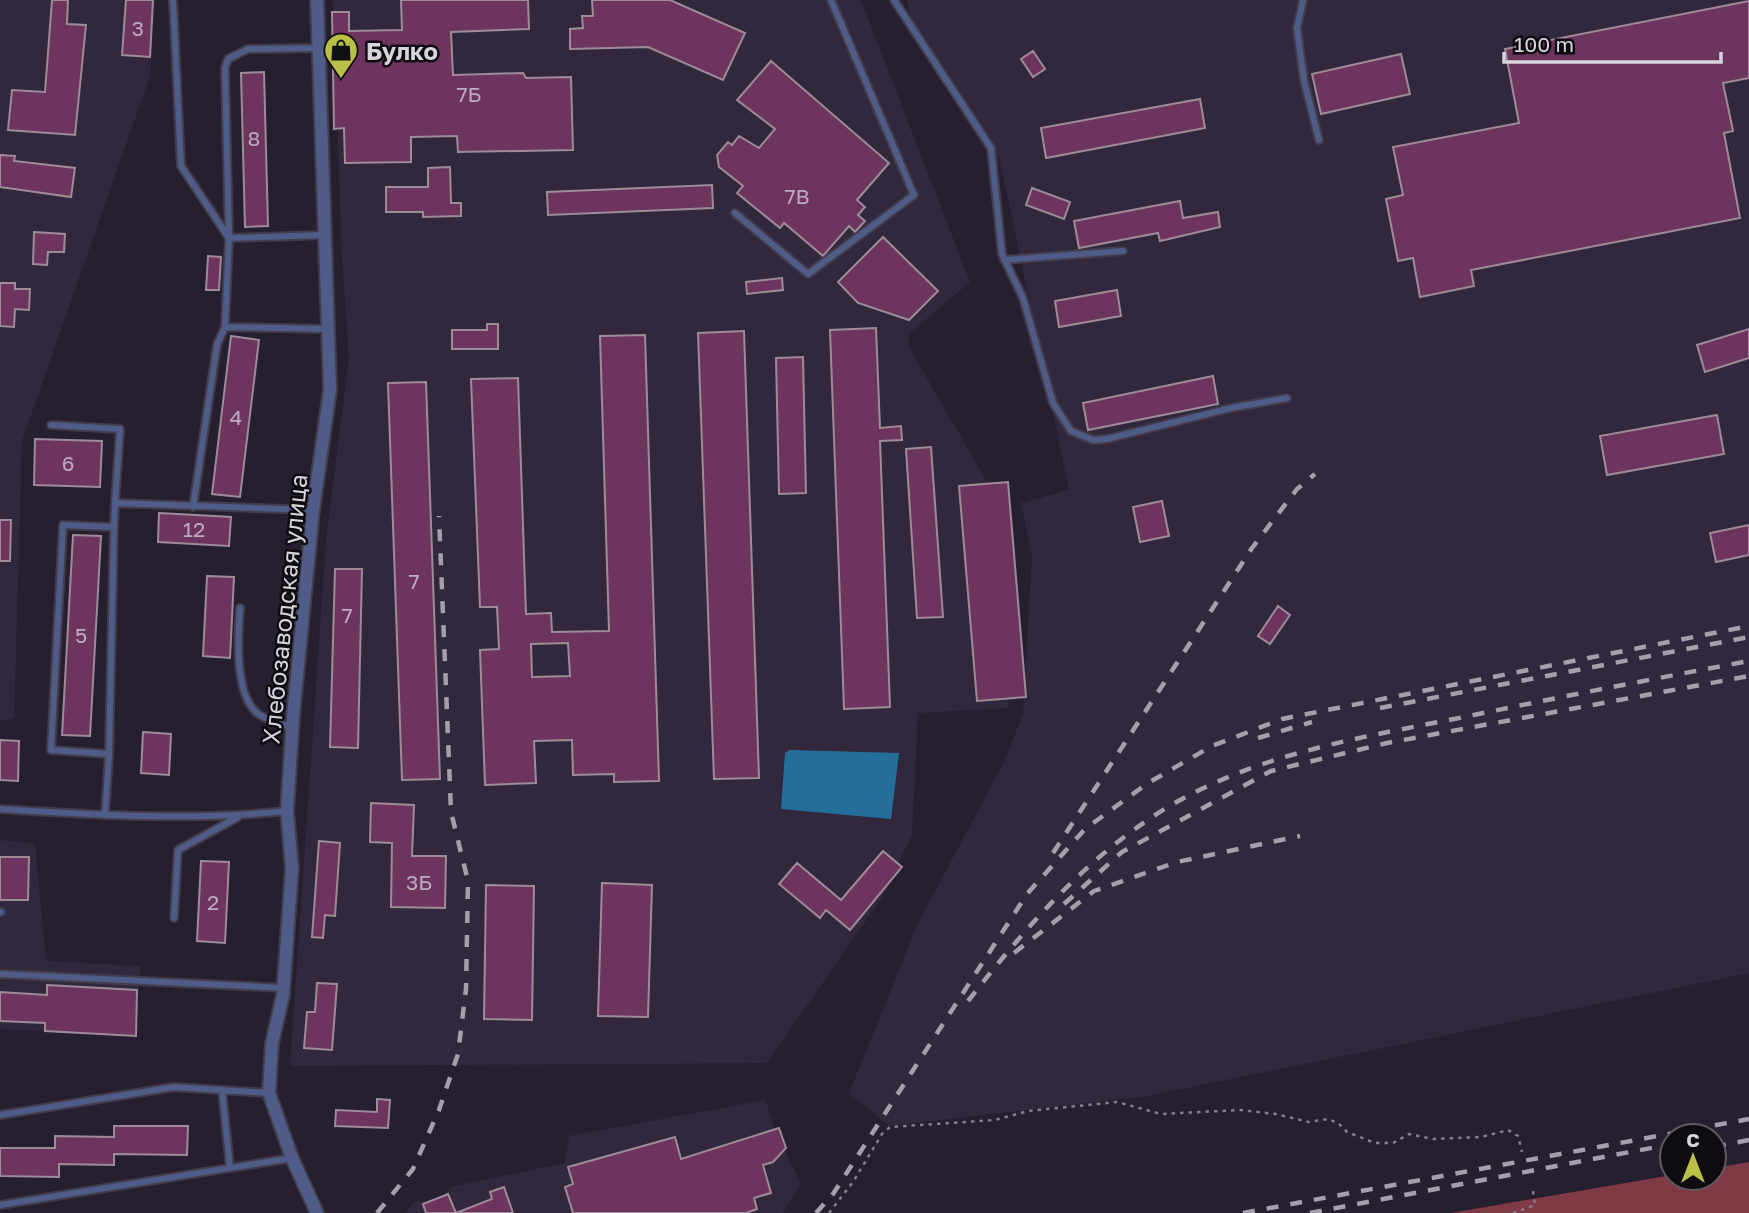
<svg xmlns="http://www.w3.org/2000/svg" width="1749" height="1213" viewBox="0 0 1749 1213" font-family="'Golos Text',sans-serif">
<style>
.built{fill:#31283d}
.forest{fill:#803a45}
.water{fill:#246f99}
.building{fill:#6d345e;stroke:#9e8b98;stroke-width:2;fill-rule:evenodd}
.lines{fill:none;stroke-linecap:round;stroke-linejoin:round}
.service-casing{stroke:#423c4b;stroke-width:10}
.minor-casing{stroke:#423c4b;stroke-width:16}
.path{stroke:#847f8b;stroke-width:2.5;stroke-dasharray:3.5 5;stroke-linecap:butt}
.service{stroke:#4f5c87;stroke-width:6}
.minor{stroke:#4f5c87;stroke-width:12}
.rail{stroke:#a49fab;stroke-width:4.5;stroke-dasharray:12 12;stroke-linecap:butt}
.labels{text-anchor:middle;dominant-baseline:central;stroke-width:5;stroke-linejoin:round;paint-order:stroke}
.number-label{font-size:21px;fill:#bdacbe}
.poi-label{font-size:24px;font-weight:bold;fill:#d8d4de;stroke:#0e0b11;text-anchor:start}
.street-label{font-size:24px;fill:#d8d4de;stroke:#0e0b11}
</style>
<rect width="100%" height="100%" fill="#261f2f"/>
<path class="built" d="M0 0H155L150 76 22 441 14 719 0 720Z
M333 0H861L970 282 909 334V347L1001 506 1009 708 918 713 912 835 881 899 767 1063 290 1066 326 541 349 359 342 258Z
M907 0H1749V973L1148 1096 889 1126 849 1093 918 923 1004 762 1023 714 1032 557 1021 503 1069 490 1000 161 912 34Z
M0 840 35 844 46 961 140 966 136 1036 0 1029Z
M766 1100 775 1131 801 1184 783 1213H406L415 1201H439L450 1187 565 1163 569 1136Z"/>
<path class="forest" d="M1749 1162V1213H1451L1672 1175V1178H1714V1168Z"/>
<path class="water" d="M789 750 899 753 891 819 781 809 785 753Z"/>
<path class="building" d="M52 0H68L67 24 86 25 75 135 8 130 12 90 45 92Z
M126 0H153L150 57 122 55Z
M401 0H528L529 29 451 32 453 75 523 73 526 78 571 77 573 150 458 152 457 136 411 137V162L345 163 344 128 334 129 332 12H349V31L402 30Z
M592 0H670L745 33 723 80 648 47 570 49V29L583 28 582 16H593Z
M1749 1V78L1723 83 1733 131 1724 133 1740 218 1471 270 1474 286 1420 297 1413 258 1398 261 1386 199 1403 195 1393 147 1519 123 1505 49Z
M1033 51 1045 69 1033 77 1021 59Z
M1401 54 1410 94 1321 114 1312 74Z
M771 61 889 163 857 200 865 207 858 215 865 221 855 232 849 226 823 256 784 223 780 228 737 193 743 186 719 167 717 155 728 142 732 145 739 136 759 148 775 129 737 100Z
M264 72 268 226 245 227 241 73Z
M1200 99 1205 128 1046 158 1041 128Z
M0 155 15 156 14 161 75 168 71 197 0 187Z
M450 167 451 203H461V216L423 217V212H386V187H428V168Z
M712 185 713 208 548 215 547 192Z
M1032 188 1070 202 1064 219 1026 205Z
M1180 201 1183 218 1218 212 1220 227 1160 241 1158 233 1079 248 1074 221Z
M34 232 65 234 64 252H48L47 265 33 264Z
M883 237 938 291 909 320 858 303 838 282Z
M208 256 221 257 219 290H206Z
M782 278 783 290 747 294 746 282Z
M0 283H15V289H30L29 310 15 309 14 327 0 326Z
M1117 290 1121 316 1059 327 1055 301Z
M487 324H498V349H452V330H487Z
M876 328 880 428 901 426 902 440 880 441 890 707 844 709 830 330Z
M1749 329V358L1705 372 1697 345Z
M744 331 759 778 714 779 698 333Z
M645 335 659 781 614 782V774L573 775 572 740 534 741 536 783 485 785 480 650 499 649 497 607H480L471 379 518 378 526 614 551 613 552 632 609 631 600 336ZM568 643 570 676 532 677 531 644Z
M231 336 259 340 240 497 212 494Z
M803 357 806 493 779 494 776 358Z
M1213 376 1218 404 1088 430 1083 403Z
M426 382 440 779 402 780 388 383Z
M1717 415 1724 454 1607 475 1600 436Z
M35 439 102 441 100 487 34 485Z
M931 447 943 617 917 618 906 449Z
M1008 482 1026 697 977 701 959 486Z
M1162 501 1169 536 1140 542 1133 507Z
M159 513 231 517 229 546 158 542Z
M0 520H11L10 561H0Z
M1749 525V555L1716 562 1710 533Z
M73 535 101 536 90 736 62 735Z
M335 569H362L358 748 330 747Z
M207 576 234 577 230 658 203 656Z
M1278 606 1290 615 1270 644 1258 636Z
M143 732 171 734 169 775 141 773Z
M0 740 19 741 18 781 0 780Z
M371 803 414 805 412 856H446L445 908 391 907 392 843 370 842Z
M319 841 340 843 335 916 325 915 323 938 312 937Z
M883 851 902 867 850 930 826 910 820 918 779 884 797 863 841 900Z
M0 857H29L28 900H0Z
M201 861 229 862 225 943 197 941Z
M602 883 652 885 648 1017 598 1016Z
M486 885 534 886 532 1020 484 1019Z
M317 983 337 984 332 1050 304 1048 307 1012H315Z
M47 985 137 990 136 1036 45 1031V1023L0 1021V992L47 995Z
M377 1099 390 1100 388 1128 335 1126 336 1110 377 1112Z
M114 1126H188L187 1155 114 1154V1165L59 1164V1177L0 1176V1148H55V1136L114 1137Z
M779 1128 786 1148 773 1162 763 1165 771 1193 754 1198 757 1209 746 1213H573L565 1187 573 1184 568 1167 675 1137 681 1159Z
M504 1187 513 1213H456L492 1199 490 1192Z
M448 1194 456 1213H426L423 1204Z"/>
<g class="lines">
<g class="service-casing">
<path id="service" d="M173 0 181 166 229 238 325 235
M894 0 991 148 1002 254 1023 298 1053 403 1071 431 1093 440 1107 439 1231 408 1287 398
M1303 0 1297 28 1304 81 1319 140
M735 213 808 274 914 195 831 0
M1004 260 1123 251
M225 327 327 329
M51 425 120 429 115 503
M193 507 217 345 225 327 229 238 225 68 228 59 248 49 318 48
M240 608C238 635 234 693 257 713 265 720 282 723 292 728
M109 754 114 527
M0 809C95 815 191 821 287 811
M105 815 109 754 51 750 63 525 114 527 115 503 313 510
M0 912H1
M174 918 178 850 238 817
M0 974 284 988
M222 1090 230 1168
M0 1115 174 1087 268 1093
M0 1205 292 1158"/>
</g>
<g class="minor-casing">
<path id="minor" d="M317 1213 292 1158 269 1093 272 1043 283 995 292 868 287 811 293 717 313 510 330 390 317 0"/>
</g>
<path class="path" d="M829 1213 853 1182 882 1134 890 1127 995 1120 1028 1111 1117 1102 1161 1114 1240 1110 1276 1114 1309 1122 1328 1119 1338 1123 1347 1132 1375 1143H1393L1409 1134 1433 1139 1481 1137 1508 1130 1518 1136 1522 1152
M1513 1213 1535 1205 1533 1191"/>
<use href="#service" class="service"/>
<use href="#minor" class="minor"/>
<path class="rail" d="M1380 708 1749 637
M1258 738 1312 722
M1053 853 1252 548 1297 489 1315 474
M1064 904 1122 852 1271 771 1387 743 1749 676
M1014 953 1094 891 1177 862 1300 836
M968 1001C1026 927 1087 856 1168 807 1257 754 1358 738 1459 718 1555 698 1652 679 1749 661
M1714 1147 1749 1140
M377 1213 413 1169 439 1110 458 1054 466 989 468 881 451 812 439 516
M816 1213 833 1194 1027 894 1085 829 1148 783 1212 746 1282 719 1749 626
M1243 1213 1749 1119
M1310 1213 1672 1144"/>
</g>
<defs>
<g id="shop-pin" transform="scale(1.75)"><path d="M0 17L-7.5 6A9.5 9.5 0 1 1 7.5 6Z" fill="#bac045" stroke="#0e0b11"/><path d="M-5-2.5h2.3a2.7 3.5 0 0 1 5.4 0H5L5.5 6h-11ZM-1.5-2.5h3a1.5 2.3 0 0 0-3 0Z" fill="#111"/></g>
</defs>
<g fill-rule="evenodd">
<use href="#shop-pin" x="341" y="50"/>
</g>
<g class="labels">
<g class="number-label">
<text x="138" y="28">3</text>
<text x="469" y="94">7Б</text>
<text x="254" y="138">8</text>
<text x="797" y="196">7В</text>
<text x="236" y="417">4</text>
<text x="68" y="463">6</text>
<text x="194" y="529">12</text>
<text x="414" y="581">7</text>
<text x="347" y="615">7</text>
<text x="81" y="635">5</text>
<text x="419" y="882">3Б</text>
<text x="213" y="902">2</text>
</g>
<g class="poi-label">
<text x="366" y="50">Булко</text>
</g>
<g class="street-label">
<text transform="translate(284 609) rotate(-84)">Хлебозаводская улица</text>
</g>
</g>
<g transform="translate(1693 1157)"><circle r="33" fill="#0e0b11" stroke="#5f5b63" stroke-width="2"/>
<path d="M0-5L12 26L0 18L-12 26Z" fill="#bac045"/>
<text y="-10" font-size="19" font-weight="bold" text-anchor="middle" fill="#d8d4de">С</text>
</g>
<path d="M1504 52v10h217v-10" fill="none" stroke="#d8d4de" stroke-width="3.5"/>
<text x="1514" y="52" font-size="21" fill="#d8d4de" stroke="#0e0b11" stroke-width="5" paint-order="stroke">100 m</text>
</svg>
